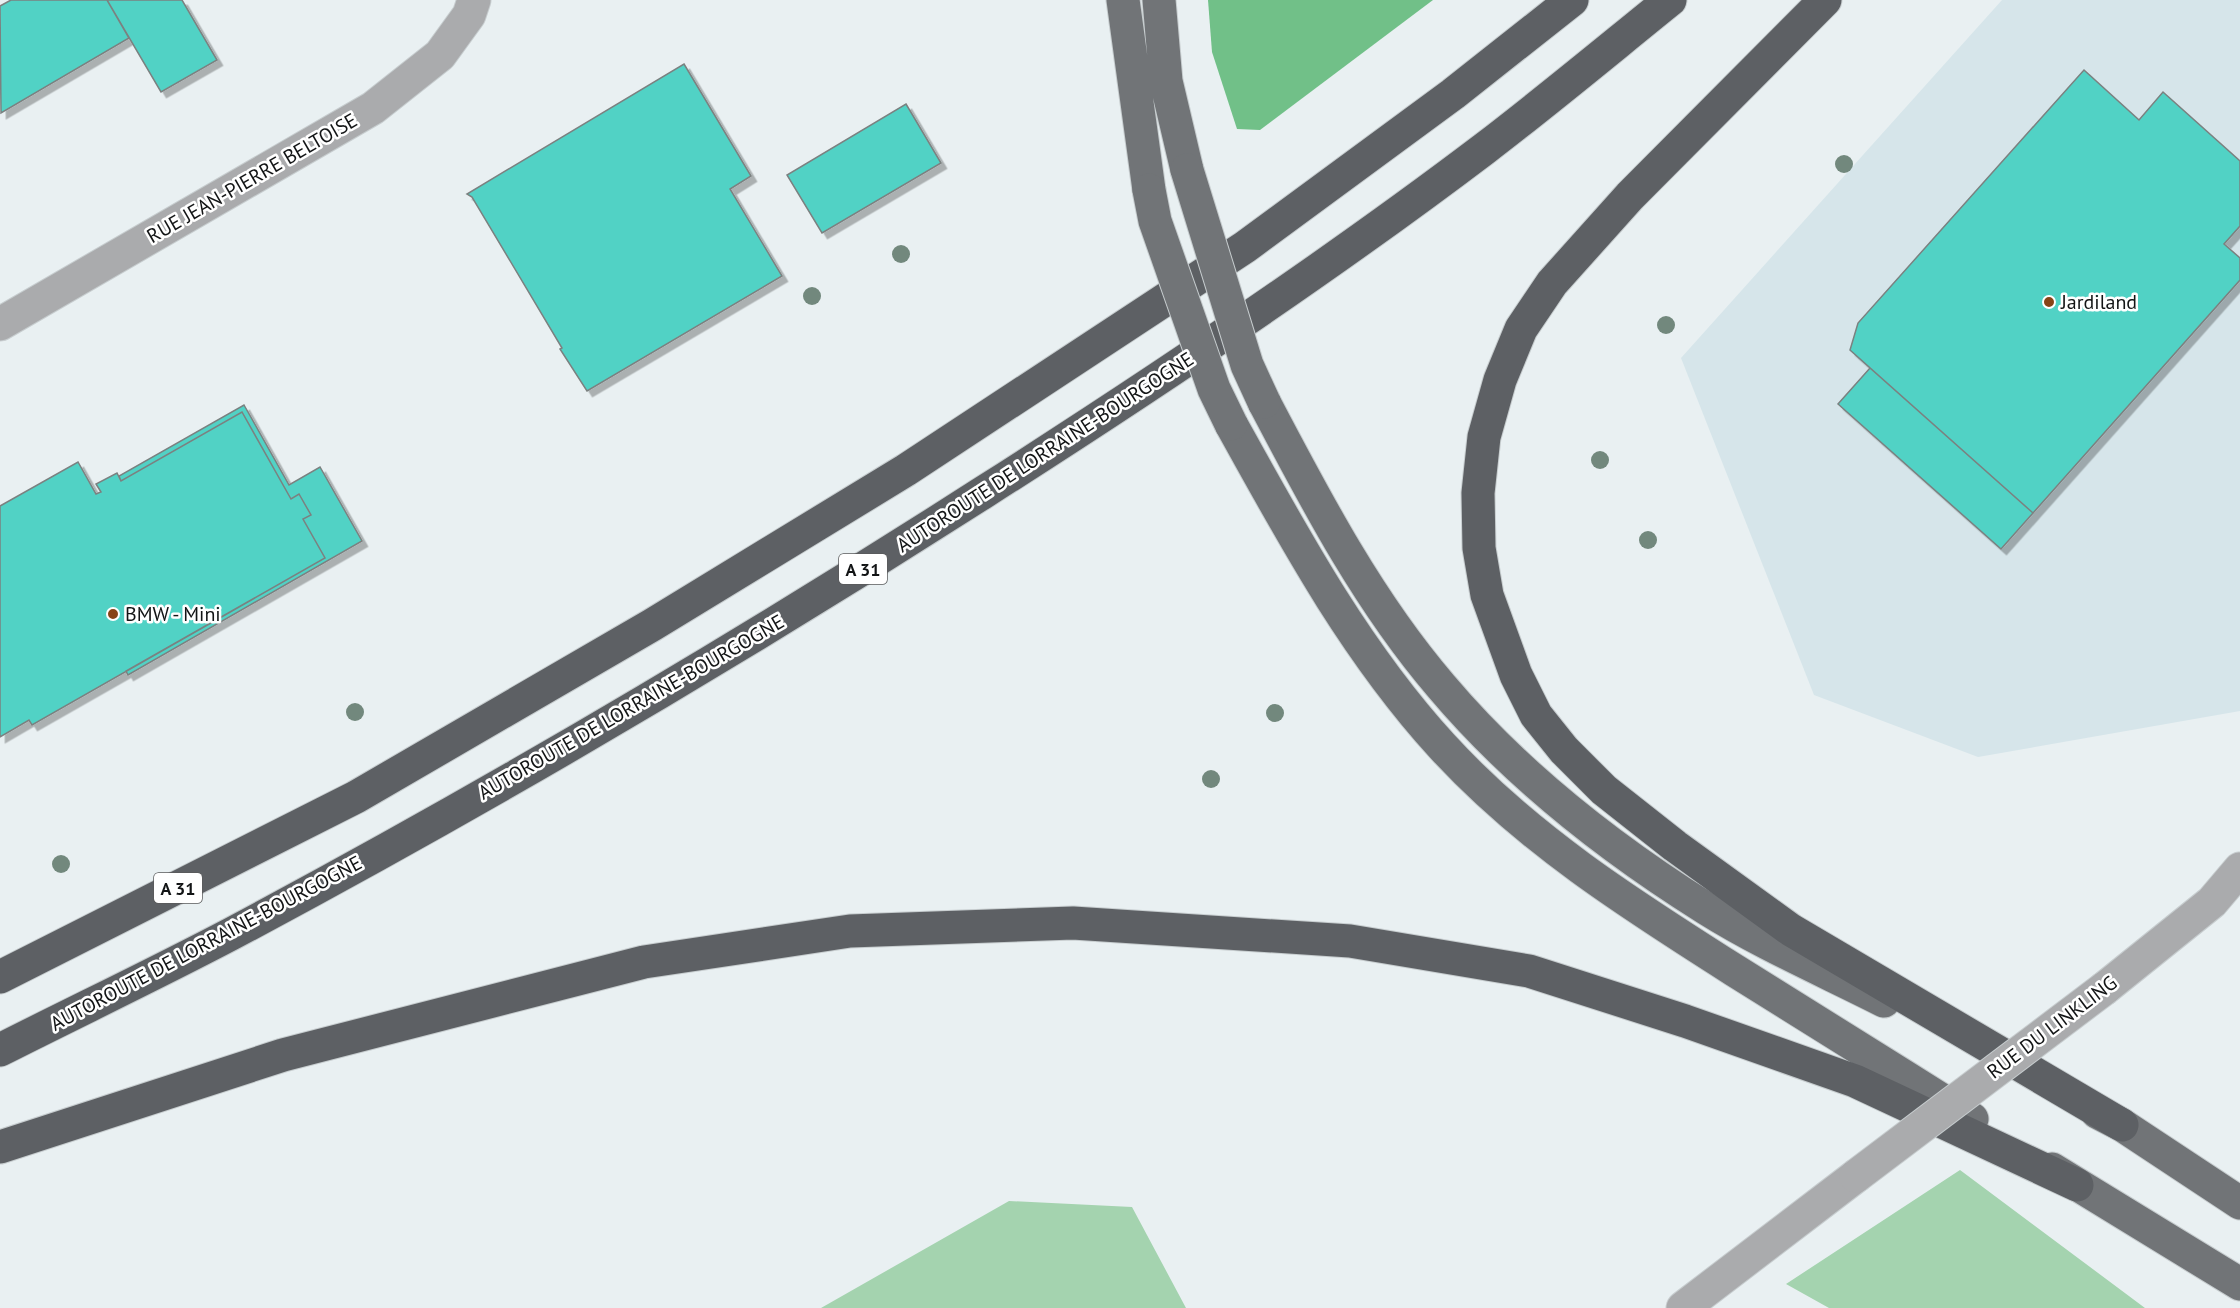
<svg xmlns="http://www.w3.org/2000/svg" width="2240" height="1308" viewBox="0 0 2240 1308" font-family="'PT Sans',sans-serif">
<style>
.built{fill:#d6e5ea}
.green{fill:#a4d3af}
.forest{fill:#71c088}
.building{fill:#51d2c5;stroke:#7b8180;stroke-width:1.5;filter:url(#shadow)}
.lines{fill:none;stroke-linecap:round;stroke-linejoin:round}
.street-casing{stroke:#c7cdcf;stroke-width:35}
.primary-casing{stroke:#c7cdcf;stroke-width:35}
.highway-casing{stroke:#c7cdcf;stroke-width:35}
.street{stroke:#aaabad;stroke-width:33}
.primary{stroke:#717477;stroke-width:33}
.highway{stroke:#5d6064;stroke-width:33}
.street-bridge-casing{stroke:#c7cdcf;stroke-width:35;stroke-linecap:butt}
.primary-bridge-casing{stroke:#c7cdcf;stroke-width:35;stroke-linecap:butt}
.street-bridge{stroke:#aaabad;stroke-width:33}
.primary-bridge{stroke:#717477;stroke-width:33}
.tree{fill:#72887d}
.poi-dot{fill:#874316;stroke:#fff;stroke-width:2}
.labels{text-anchor:middle;dominant-baseline:central;stroke-width:5;stroke-linejoin:round;paint-order:stroke}
.shield{fill:#fff;stroke:#595a5b;stroke-width:1.5}
.shield-label{font-size:18px;font-weight:bold;fill:#121415}
.street-label{font-size:20px;fill:#121415;stroke:#fff}
.poi-label{font-size:20px;fill:#121415;stroke:#fff;text-anchor:start}
</style>
<defs>
<filter id="shadow"><feDropShadow dx="5.5" dy="5.5" stdDeviation="0" flood-color="#0004"/></filter>
</defs>
<rect width="100%" height="100%" fill="#e9f0f2"/>
<path class="built" d="M2002 0H2240V711L1978 757 1814 695 1681 358Z"/>
<path class="green" d="M1960 1170 2145 1308H1829L1786 1284Z
M1009 1201 1132 1207 1186 1308H821Z"/>
<path class="forest" d="M1208 0H1433L1260 130 1237 129 1212 52Z"/>
<path class="building" d="M11 0H107L129 38 1 113 0 6Z
M107 0H182L217 60 161 92Z
M684 64 751 176 730 189 782 276 587 391 560 349 562 348 472 197 467 194Z
M2084 70 2139 120 2163 92 2240 161V226L2224 244 2240 258V280L2033 513 1850 350 1858 323Z
M906 104 941 163 822 233 787 175Z
M1870 368 2033 513 2001 549 1838 404Z
M244 405 289 485 320 467 362 541 128 675 126 671 325 558 303 519 311 515 299 494 291 499 242 412 121 481 119 476Z
M242 412 291 499 299 494 311 515 303 519 325 558 32 725 29 720 0 737V506L78 462 96 494 101 492 96 484 117 473 121 481Z"/>
<g class="lines">
<g class="street-casing">
<path id="street" d="M0 324 373 108 440 55 469 15 474 0
M2105 988 2212 902 2240 869
M1683 1308 1856 1176"/>
</g>
<g class="primary-casing">
<path id="primary" d="M1123 0 1149 190
M1159 0 1166 81 1187 170
M1264 402C1316 501 1368 601 1441 686 1517 776 1608 847 1707 909 1761 943 1827 972 1884 1001
M1231 424C1293 536 1355 651 1442 746 1526 838 1630 904 1734 970 1814 1020 1893 1069 1972 1119
M2097 1112 2122 1125 2240 1203
M2052 1169 2240 1284"/>
</g>
<g class="highway-casing">
<path id="highway" d="M1825 0 1630 196 1552 283 1521 329 1500 380 1484 437 1478 493 1479 548 1487 595 1516 675 1536 715 1564 750 1604 790 1675 846 1791 930 2122 1125
M0 977 356 797 652 625 906 470 1245 247 1453 94 1572 0
M0 1050C77 1011 155 974 231 934 488 797 739 649 984 492 1155 383 1323 271 1484 149 1547 101 1608 50 1670 0
M0 1147 283 1055 644 962 850 931 1073 923 1350 941 1529 971 1685 1021 1855 1081 2077 1185"/>
</g>
<use href="#street" class="street"/>
<use href="#primary" class="primary"/>
<use href="#highway" class="highway"/>
<g class="street-bridge-casing">
<path id="street-bridge" d="M1856 1176 2105 988"/>
</g>
<g class="primary-bridge-casing">
<path id="primary-bridge" d="M1187 170 1247 365 1264 402
M1149 190 1155 221 1214 389 1231 424"/>
</g>
<use href="#street-bridge" class="street-bridge"/>
<use href="#primary-bridge" class="primary-bridge"/>
</g>
<g class="tree">
<circle cx="1844" cy="164" r="9"/>
<circle cx="901" cy="254" r="9"/>
<circle cx="812" cy="296" r="9"/>
<circle cx="1666" cy="325" r="9"/>
<circle cx="1600" cy="460" r="9"/>
<circle cx="1648" cy="540" r="9"/>
<circle cx="355" cy="712" r="9"/>
<circle cx="1275" cy="713" r="9"/>
<circle cx="1211" cy="779" r="9"/>
<circle cx="61" cy="864" r="9"/>
</g>
<g class="poi-dot">
<circle cx="2049" cy="302" r="6"/>
<circle cx="113" cy="614" r="6"/>
</g>
<g class="labels">
<g class="shield">
<rect x="839" y="554" width="48" height="30" rx="4.5"/>
<rect x="154" y="873" width="48" height="30" rx="4.5"/>
</g>
<g class="shield-label">
<text x="863" y="569">A 31</text>
<text x="178" y="888">A 31</text>
</g>
<g class="street-label">
<text transform="translate(252 178) rotate(-30)">RUE JEAN-PIERRE BELTOISE</text>
<text transform="translate(1045 452) rotate(-33)">AUTOROUTE DE LORRAINE-BOURGOGNE</text>
<text transform="translate(631 707) rotate(-30)">AUTOROUTE DE LORRAINE-BOURGOGNE</text>
<text transform="translate(206 943) rotate(-28)">AUTOROUTE DE LORRAINE-BOURGOGNE</text>
<text transform="translate(2052 1027) rotate(-37)">RUE DU LINKLING</text>
</g>
<g class="poi-label">
<text x="2061" y="302">Jardiland</text>
<text x="125" y="614">BMW - Mini</text>
</g>
</g>
</svg>
